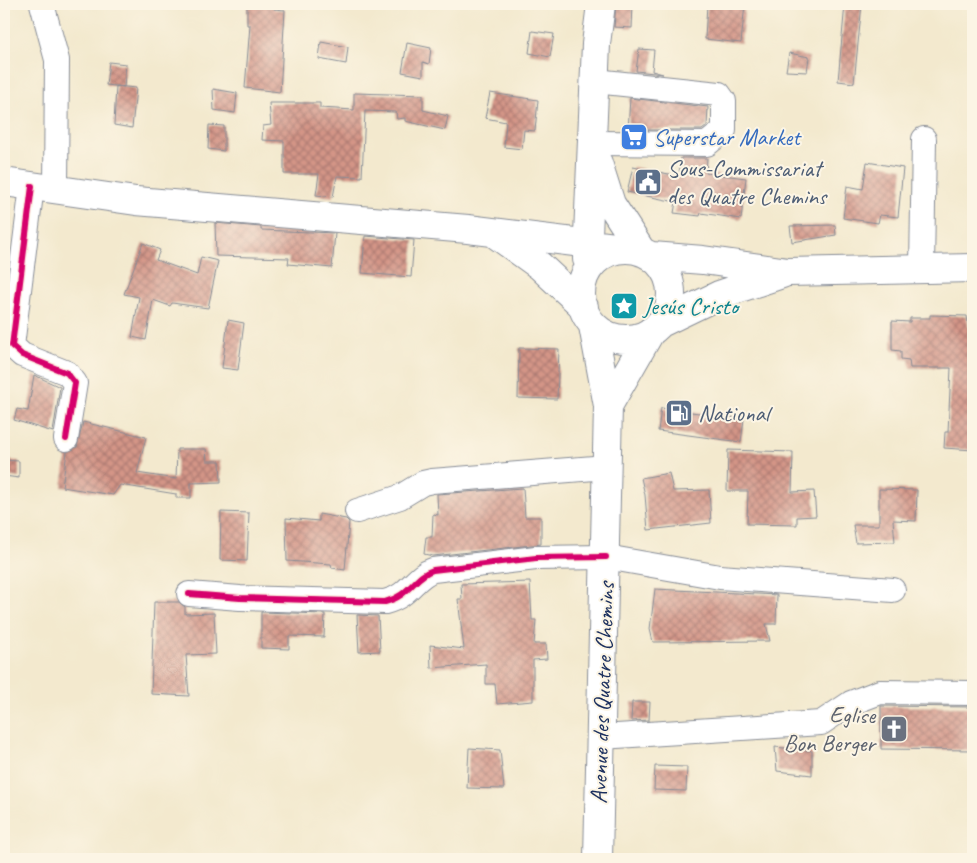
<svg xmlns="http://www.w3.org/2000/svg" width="977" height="863" viewBox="0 0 977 863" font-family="Caveat,sans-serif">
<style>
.building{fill:url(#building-cross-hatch)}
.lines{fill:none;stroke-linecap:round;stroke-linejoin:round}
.minor-casing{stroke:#878c96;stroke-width:26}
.major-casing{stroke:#878c96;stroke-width:30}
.minor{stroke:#fff;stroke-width:24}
.major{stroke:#fff;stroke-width:28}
.cycleway-casing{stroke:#fcf5e5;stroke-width:9}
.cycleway{stroke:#d6006c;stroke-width:6}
.labels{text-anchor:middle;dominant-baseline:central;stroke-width:4;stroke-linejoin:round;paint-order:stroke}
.shop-label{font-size:24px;fill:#366cbe;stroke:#fcf5e5;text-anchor:start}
.service-label{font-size:24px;fill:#4e5e75;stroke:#fcf5e5;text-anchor:start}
.culture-label{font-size:24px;fill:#0d838f;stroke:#fcf5e5;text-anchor:start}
.street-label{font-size:24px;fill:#1b2f5e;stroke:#fcf5e5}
.worship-label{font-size:24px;fill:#5b616d;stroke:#fcf5e5;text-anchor:end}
</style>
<defs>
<pattern id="building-cross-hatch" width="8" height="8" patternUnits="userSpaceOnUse" patternTransform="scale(1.25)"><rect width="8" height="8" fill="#d49587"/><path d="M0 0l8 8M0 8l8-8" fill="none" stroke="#ab7a72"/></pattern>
</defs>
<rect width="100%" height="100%" fill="#fcf5e5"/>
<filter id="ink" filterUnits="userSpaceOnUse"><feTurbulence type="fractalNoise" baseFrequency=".02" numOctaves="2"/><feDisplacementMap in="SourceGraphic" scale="10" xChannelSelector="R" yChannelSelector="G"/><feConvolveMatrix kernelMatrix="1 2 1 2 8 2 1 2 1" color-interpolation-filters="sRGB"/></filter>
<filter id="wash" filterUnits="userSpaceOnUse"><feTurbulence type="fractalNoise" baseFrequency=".0096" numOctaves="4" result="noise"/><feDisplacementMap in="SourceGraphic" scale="20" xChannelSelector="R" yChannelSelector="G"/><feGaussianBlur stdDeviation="1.12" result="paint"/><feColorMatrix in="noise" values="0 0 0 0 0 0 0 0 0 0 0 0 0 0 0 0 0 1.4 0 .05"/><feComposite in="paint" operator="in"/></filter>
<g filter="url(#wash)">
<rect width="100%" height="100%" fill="#f3e9ce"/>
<g id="blocks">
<path class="building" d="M247 4H274V9L285 10 280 92 245 88 250 25H247Z
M616 4H633L632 28 614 27Z
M707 4H745L741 43 705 39Z
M845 4H862L854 83 838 81Z
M532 31 554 34 550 57 529 53Z
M321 42 348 47 346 64 319 59Z
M407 43 431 48 429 64 423 62V76L402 72Z
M639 49 654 50 652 71 663 74 636 71Z
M789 53 809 57 807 72 786 71Z
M109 62 126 64 124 87 106 85Z
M116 86 136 88 132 128 114 125Z
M213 89 237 93 235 113 214 110Z
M354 93 423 95V110L448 116 445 130 405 121V118L397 119 396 112 365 111 362 177 337 176 333 197 316 195 319 174H284V141L262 140 263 126 271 125 269 103H320V108L354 110Z
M490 93 538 100 535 131 524 130 522 149 504 147 506 122 485 118Z
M630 98 708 107 707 126 702 130H628Z
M209 125 224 126V151L208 149Z
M681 158H707L706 173 746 178 741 219 701 213 700 216 674 213 676 202 627 192 633 167 679 176Z
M867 162 903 168 898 217 880 215 878 223 843 218 847 186 863 189Z
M215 223 261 227V230L335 233 332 268 288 264 289 258 216 256Z
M835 225 836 235 792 242 790 226Z
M365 236 414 240 411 277 362 273Z
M143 243 160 250 156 260 197 275 201 257 218 261 208 308 172 303 170 306 153 300 146 340 132 337 139 297 124 294Z
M930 315 967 316 971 344H973V450L944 448 945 432H948L951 368H910L909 360 901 359V351L892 350V321L910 322V318H930Z
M228 320 244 323 238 370 222 368Z
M519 348 559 349 557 399 518 398Z
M34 375 60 387 53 432 14 420 17 409 28 411Z
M661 408 744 419 741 442 658 431Z
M83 422 146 437 137 473 176 479 177 449H206L207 461H220L221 482 191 483V498H176V494L120 485 113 495 62 487 67 452 77 447Z
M728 450 793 452 792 492 814 491 816 516 797 517V525L747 524 748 491H727Z
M4 460 19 461V478L4 476Z
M669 473 673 491 709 490 711 523 648 530 645 495 641 478Z
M523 488 525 517H541V544L433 556 424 554 426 537H432L433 514 438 515 437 494Z
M879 489 917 490 916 521 893 520 895 542 856 543 853 525H879Z
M221 512 249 513 247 561 220 560Z
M319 514 346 519 349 522 345 570 332 568 331 564 287 561 286 518 319 521Z
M530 582 532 620H536L534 644H546L547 659 533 660V701L497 704 495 684H486V664L431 668 430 645 464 649 458 599H462L461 584Z
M655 589 777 595 776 624H766L770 641 653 642 650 629Z
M154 602H179L185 607V614L214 613 216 654 186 655 189 696 151 694Z
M261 612 325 614 324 637 289 636V649L261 648Z
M357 615 378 616 380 651 359 652Z
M632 702H650L649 720 631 721Z
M881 706 973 707V750L881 749Z
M775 747 812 751V775L777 771Z
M469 748 500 750 504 789 467 788Z
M655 766 687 767 686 791 654 790Z"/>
</g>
</g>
<g filter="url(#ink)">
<use href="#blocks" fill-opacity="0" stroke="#878c96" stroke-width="1"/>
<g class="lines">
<g class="minor-casing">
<path id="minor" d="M42 4 57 60 56 190
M593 143 707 144 724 130V101L719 94 595 81
M32 186 12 346 22 355 67 373 75 383 66 439
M922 269 924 139
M357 511 400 497 423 483 432 481 607 467
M189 594 240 598 385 602C410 596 414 576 433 570L536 558 606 557 720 577 893 590
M601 737 821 723 851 703 880 692 973 693"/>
</g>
<g class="major-casing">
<path id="major" d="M598 163 611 204 642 252
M4 182 136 201 468 229 631 249
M494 233 540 266 584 307
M581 294a45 45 0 1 1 90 0a45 45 0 1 1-90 0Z
M652 256 703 260 788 272 973 268
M587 259 596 44 601 4
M659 324 719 295 782 274
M593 326 608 406 598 859
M608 406 651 331"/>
</g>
<use href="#minor" class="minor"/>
<use href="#major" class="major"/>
<g class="cycleway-casing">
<path id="cycleway" d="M32 186 12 346 22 355 67 373 75 383 66 439
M189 594 240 598 385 602C410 596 414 576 433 570L536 558 606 557"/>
</g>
<use href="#cycleway" class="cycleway"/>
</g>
</g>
<defs>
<g id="supermarket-square" transform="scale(1.4375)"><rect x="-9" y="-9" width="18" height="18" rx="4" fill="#3f7fe0" stroke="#fcf5e5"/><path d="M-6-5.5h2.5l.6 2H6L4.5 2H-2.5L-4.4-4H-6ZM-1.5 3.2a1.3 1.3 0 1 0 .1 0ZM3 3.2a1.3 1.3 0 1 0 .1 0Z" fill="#fff"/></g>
<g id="civic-square" transform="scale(1.4375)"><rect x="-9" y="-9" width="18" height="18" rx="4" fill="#5c6f8a" stroke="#fcf5e5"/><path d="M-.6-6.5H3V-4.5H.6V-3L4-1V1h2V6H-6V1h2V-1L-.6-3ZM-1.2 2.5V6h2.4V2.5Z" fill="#fff"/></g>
<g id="sight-square" transform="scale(1.4375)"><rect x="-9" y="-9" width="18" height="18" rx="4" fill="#0f9aa8" stroke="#fcf5e5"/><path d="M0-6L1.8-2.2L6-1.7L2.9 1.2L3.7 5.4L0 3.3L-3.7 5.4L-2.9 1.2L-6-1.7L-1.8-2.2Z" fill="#fff"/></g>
<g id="fuel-square" transform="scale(1.4375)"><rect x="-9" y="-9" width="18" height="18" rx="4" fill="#5c6f8a" stroke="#fcf5e5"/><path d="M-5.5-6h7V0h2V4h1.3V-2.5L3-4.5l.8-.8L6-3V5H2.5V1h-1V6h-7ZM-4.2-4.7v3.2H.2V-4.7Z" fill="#fff"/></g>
<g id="church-square" transform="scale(1.4375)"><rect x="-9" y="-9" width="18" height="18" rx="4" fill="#6b7280" stroke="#fcf5e5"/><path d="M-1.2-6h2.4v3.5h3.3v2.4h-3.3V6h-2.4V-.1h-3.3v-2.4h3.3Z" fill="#fff"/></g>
</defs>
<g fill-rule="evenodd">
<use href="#supermarket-square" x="634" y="137"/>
<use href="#civic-square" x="648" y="182"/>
<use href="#sight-square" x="624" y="306"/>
<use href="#fuel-square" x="679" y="413"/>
<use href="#church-square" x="894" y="729"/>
</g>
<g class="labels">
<g class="shop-label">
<text x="653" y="137">Superstar Market</text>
</g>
<g class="service-label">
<text x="667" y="168">Sous-Commissariat<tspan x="667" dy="28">des Quatre Chemins</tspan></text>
<text x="698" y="413">National</text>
</g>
<g class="culture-label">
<text x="643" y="306">Jesús Cristo</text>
</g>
<g class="street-label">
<text transform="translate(602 693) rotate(-88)">Avenue des Quatre Chemins</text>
</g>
<g class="worship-label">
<text x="875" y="715">Eglise<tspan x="875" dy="28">Bon Berger</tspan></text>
</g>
</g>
<rect width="977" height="863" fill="none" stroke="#fcf5e5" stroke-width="20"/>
</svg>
